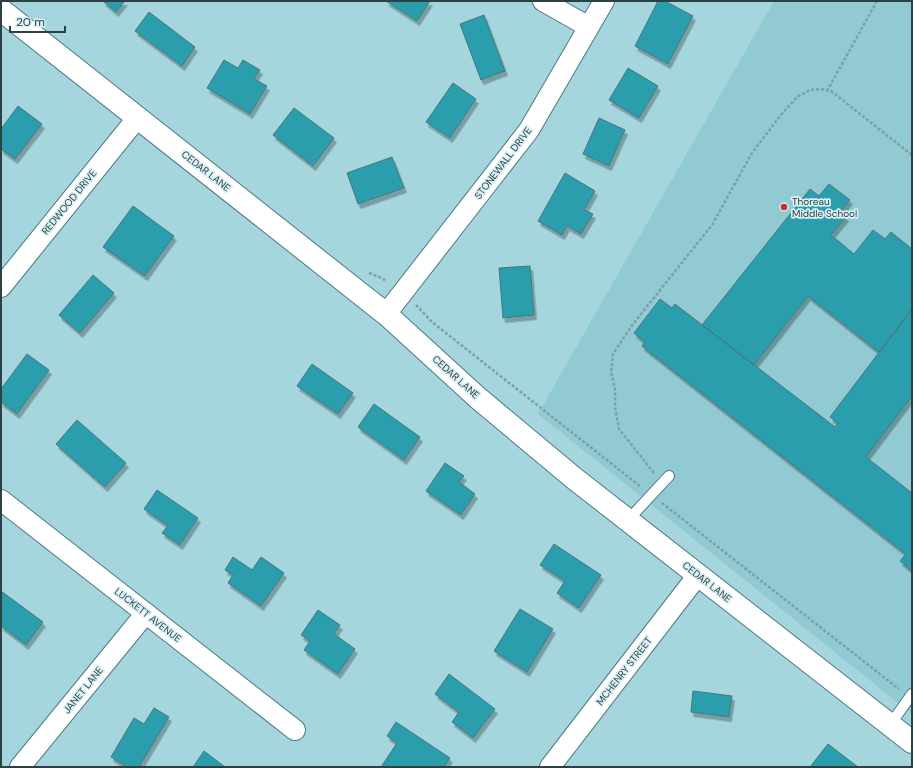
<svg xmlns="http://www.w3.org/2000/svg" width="913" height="768" viewBox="0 0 913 768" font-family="'DM Sans',sans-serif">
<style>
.built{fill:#91cad3}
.building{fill:#299eac;stroke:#48767d;filter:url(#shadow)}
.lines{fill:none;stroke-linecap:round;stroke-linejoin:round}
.service-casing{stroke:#4c7a81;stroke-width:12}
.minor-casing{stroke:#4c7a81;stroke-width:22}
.secondary-casing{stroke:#4c7a81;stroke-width:24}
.path{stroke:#7aa1a6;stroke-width:2.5;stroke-dasharray:3 2;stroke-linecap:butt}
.service{stroke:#fff;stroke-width:10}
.minor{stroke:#fff;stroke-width:20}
.secondary{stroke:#fff;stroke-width:22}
.poi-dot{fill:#c0322d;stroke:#d9f1f5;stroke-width:1.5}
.labels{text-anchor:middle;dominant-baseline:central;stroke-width:3.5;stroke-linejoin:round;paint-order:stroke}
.street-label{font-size:10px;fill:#2d4143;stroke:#d9f1f5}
.poi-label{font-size:10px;fill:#2d4143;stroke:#d9f1f5;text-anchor:start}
</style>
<defs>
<filter id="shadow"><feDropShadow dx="2.5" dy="4.5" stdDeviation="0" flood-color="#0004"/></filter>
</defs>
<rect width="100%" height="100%" fill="#a5d6dd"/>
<path class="built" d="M774 1H912V714L538 414Z"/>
<path class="building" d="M103 1H125L116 12Z
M386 1H430L417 21Z
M658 1H665L693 16 668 64 635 46Z
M149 12 195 47 182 66 135 31Z
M484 15 505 71 481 80 460 24Z
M224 60 238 68 243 60 260 70 254 79 267 86 250 114 207 88Z
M628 68 658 86 639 118 609 100Z
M453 83 476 99 450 138 426 122Z
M18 106 42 124 15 159 1 149V129Z
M294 108 334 138 313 166 273 135Z
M599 118 625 130 609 166 583 154Z
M392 157 404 188 358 204 347 173Z
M565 173 595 191 584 210 593 214 581 234 567 226 562 235 538 221Z
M829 184 850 200 840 212 846 217 831 235 854 254 873 230 885 239 891 232 912 249V291L910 293 912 295V309L879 352 808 296 754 365 702 325 810 189 819 196Z
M133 206 174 236 145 276 103 247Z
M530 266 534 315 503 318 499 268Z
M93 275 114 293 80 333 59 315Z
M660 299 672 308 675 304 835 427 838 423 830 417 912 309V396L866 457 912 493V571L900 561 906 554 642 346 645 342 634 333Z
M27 354 49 370 17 414 1 402V389Z
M312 364 353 393 338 414 297 386Z
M374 404 420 437 404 460 358 427Z
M77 420 126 463 105 487 56 444Z
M445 463 464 476 459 482 475 494 461 515 426 491Z
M157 490 198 518 180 545 162 533 168 526 144 509Z
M554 544 601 575 579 608 557 593 565 581 540 565Z
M233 557 252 570 261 557 284 573 261 606 228 583 233 575 225 570Z
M1 591 43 622 26 645 1 626Z
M520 609 553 629 527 672 494 651Z
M318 610 340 625 334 634 355 649 338 674 304 650 310 641 301 635Z
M449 674 495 709 473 738 452 722 459 712 435 694Z
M693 691 732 696 729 717 691 712Z
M154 708 169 717 139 767H127L111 757 134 718 144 724Z
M396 722 450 758 444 767H381L397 743 387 736Z
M828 744 858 767H810Z
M204 751 225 767H193Z"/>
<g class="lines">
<g class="service-casing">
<path id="service" d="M628 520 669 476
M890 725 912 694"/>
</g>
<g class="minor-casing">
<path id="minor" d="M543 1 589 27
M1 287 138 117
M386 314 529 130 604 1
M1 500 295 730
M20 767 146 613
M550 767 698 575"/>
</g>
<g class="secondary-casing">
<path id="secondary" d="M1 10 386 314 478 398 575 479 912 742"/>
</g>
<path class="path" d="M827 91 877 1
M369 273 382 278 387 282
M416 305 432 322 641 487
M654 473 619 429 615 408V389L611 372 613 354 633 324 712 225 752 153 780 116 797 97 810 90 821 89 831 91 912 155
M662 503 899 689"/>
<use href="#service" class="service"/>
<use href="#minor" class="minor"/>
<use href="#secondary" class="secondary"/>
</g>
<circle class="poi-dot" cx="784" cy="207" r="4"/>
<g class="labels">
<g class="street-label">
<text transform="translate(503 163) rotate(-53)">STONEWALL DRIVE</text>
<text transform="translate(206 171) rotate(38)">CEDAR LANE</text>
<text transform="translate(69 202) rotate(-51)">REDWOOD DRIVE</text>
<text transform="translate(456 377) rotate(42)">CEDAR LANE</text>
<text transform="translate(707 582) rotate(38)">CEDAR LANE</text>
<text transform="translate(148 615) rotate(38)">LUCKETT AVENUE</text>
<text transform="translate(624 671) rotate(-52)">MCHENRY STREET</text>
<text transform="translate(83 690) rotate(-51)">JANET LANE</text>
</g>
<g class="poi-label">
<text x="792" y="201">Thoreau<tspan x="792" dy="12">Middle School</tspan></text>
</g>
</g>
<rect width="913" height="768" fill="none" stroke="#2d4143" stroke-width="4"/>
<path d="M10 26v6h55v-6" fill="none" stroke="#2d4143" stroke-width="2"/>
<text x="16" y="26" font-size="12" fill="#2d4143" stroke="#d9f1f5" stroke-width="3" paint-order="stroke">20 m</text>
</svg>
